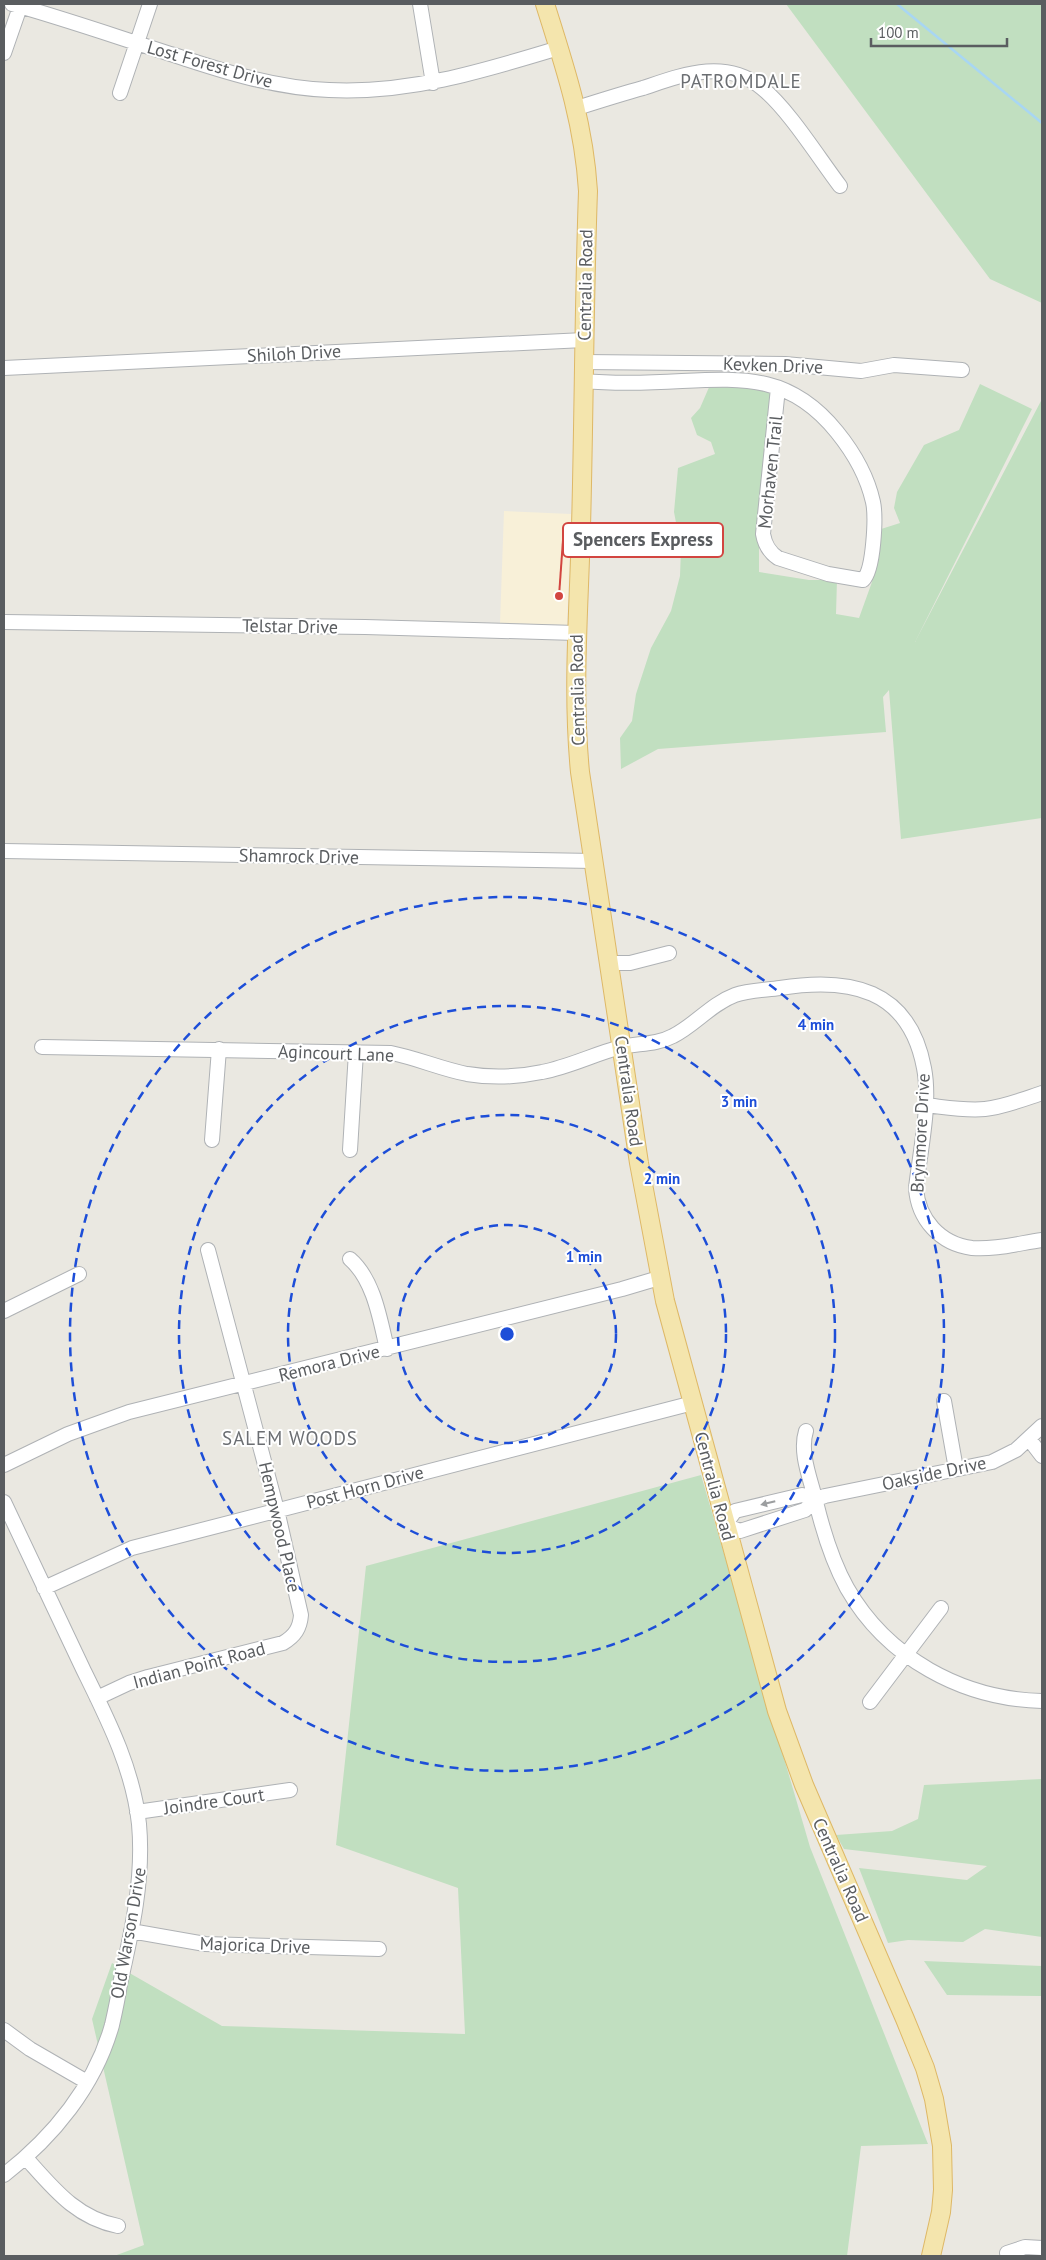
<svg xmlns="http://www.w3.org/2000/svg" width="1046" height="2260" viewBox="0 0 1046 2260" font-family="'PT Sans',sans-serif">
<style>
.commercial{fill:#f8f0d8}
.green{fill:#c1dfc0}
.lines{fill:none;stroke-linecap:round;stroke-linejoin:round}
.stream{stroke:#a8d6f3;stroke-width:2.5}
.minor-casing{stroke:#afb2b5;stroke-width:16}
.major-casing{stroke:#deb866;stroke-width:20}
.minor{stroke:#fff;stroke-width:14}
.major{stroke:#f4e5ad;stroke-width:18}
.oneway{fill:#9c9ea0}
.ring{fill:none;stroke:#1d4ed8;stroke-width:2.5;stroke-dasharray:9 6}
.labels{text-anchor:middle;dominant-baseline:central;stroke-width:4;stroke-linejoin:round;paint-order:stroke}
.street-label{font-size:18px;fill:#5a5d60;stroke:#fff}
.neighbourhood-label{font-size:19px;letter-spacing:1px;fill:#6b6e72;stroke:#fff}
.centre{fill:#1d4ed8;stroke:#fff;stroke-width:2.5}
.ring-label{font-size:15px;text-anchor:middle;font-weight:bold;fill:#1d4ed8;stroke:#fff;stroke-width:4;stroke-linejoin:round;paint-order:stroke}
.leader{fill:none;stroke:#d24540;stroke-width:2}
.callout-dot{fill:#d24540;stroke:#fff;stroke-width:2}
.callout{fill:#fff;stroke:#d24540;stroke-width:2}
.callout-label{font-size:19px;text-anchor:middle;font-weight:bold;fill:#5a5d60}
</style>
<rect width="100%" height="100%" fill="#eae8e1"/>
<path class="commercial" d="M504 511 571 514 567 625 500 623Z"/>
<path class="green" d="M786 4H1042V303L990 279Z
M749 384 773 392 759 545V572L809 580H837L836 614 859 618 872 582 878 530 900 523 894 508 897 492 924 445 959 430 980 384 1032 409 915 642 1042 399V818L901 839 889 690 883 697 886 732 658 749 621 769 620 738 632 721 636 694 651 648 671 611 680 576 681 549 674 512 678 468 715 454 711 442 697 435 691 418 700 408 710 385Z
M701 1475 810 1847 928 2144 861 2146 847 2256H114L144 2245 92 2019 112 1963 222 2026 465 2034 458 1888 336 1845 366 1566Z
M1042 1779V1937L985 1929 963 1942 908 1940 888 1943 859 1868 967 1880 987 1866 844 1849 836 1835 892 1831 918 1819 924 1785Z
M924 1961 1042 1966V1996L947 1995Z"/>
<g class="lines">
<path class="stream" d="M897 4 1042 123"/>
<g class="minor-casing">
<path id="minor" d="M12 4C66 19 120 38 174 55 225 72 276 88 329 90 409 94 483 71 559 48
M420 4 433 83
M4 53 21 4
M120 93 150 4
M577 108C599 101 621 94 643 88 682 75 725 58 762 88 789 110 818 157 840 186
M583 362 785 364 861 371 894 365 962 370
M4 368 584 340
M583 381C616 384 649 383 682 381 747 378 792 376 837 432 854 453 867 475 873 502 876 516 874 570 863 580L828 574 778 558C769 552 765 545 763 534L778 388
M4 622 365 627 576 633
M4 851 594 861
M609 963H630L669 953
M42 1047 391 1053C417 1058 441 1069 467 1074 491 1078 518 1077 542 1072 569 1067 594 1054 621 1047 638 1043 656 1045 673 1036 695 1025 711 1004 735 995 748 990 766 990 780 988 849 977 909 988 924 1068 931 1104 920 1151 916 1188 918 1219 940 1244 972 1248 995 1250 1020 1243 1042 1240
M925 1105C944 1107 965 1111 985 1109 1004 1107 1024 1099 1042 1093
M212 1140 219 1049
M350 1150 356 1052
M350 1259C374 1280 380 1319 387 1349
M4 1311 79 1274
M944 1401 956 1469
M806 1431C799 1453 811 1480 816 1502 823 1531 832 1561 847 1588 887 1658 962 1699 1042 1701
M1029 1439 1042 1456
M4 1465 68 1434 129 1412 622 1289 659 1278
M816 1499 802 1495 735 1511 725 1525 740 1531 805 1510 816 1499 825 1496 992 1462 1016 1450 1042 1426
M4 1502C30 1558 57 1613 83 1669 107 1718 133 1768 139 1824 144 1878 132 1931 120 1984 118 1998 115 2012 112 2025 95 2086 53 2137 4 2175
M44 1588 132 1548 693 1403
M97 1698 129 1683 148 1677 283 1643C295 1636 300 1628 301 1615L277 1510 208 1250
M870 1702 941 1608
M137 1812 290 1790
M131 1931 205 1944 379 1949
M4 2030 30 2049 87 2082
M26 2158C53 2188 76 2218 118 2226
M1007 2253 1025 2247 1042 2248"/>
</g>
<g class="major-casing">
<path id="major" d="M545 4C565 67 584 124 588 191 584 303 584 415 581 527 579 610 572 689 580 772L639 1163 665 1301 777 1711 804 1785 905 2019 925 2068 934 2099 942 2146 943 2190 941 2212 931 2256"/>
</g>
<use href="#minor" class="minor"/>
<use href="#major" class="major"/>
</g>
<defs><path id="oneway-solid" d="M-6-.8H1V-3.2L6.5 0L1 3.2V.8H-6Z" transform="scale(1.25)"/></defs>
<use class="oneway" href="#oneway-solid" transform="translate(768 1503) rotate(166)"/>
<g class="ring">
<circle cx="507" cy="1334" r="109"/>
<circle cx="507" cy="1334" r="219"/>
<circle cx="507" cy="1334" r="328"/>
<circle cx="507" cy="1334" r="437"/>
</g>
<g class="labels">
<g class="street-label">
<text transform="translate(210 64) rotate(16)">Lost Forest Drive</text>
<text transform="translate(585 285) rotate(-89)">Centralia Road</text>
<text transform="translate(294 353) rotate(-3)">Shiloh Drive</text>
<text transform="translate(773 365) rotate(2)">Kevken Drive</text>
<text transform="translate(770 472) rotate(-84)">Morhaven Trail</text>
<text transform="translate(290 626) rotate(1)">Telstar Drive</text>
<text transform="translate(577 690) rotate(-91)">Centralia Road</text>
<text transform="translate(299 856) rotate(1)">Shamrock Drive</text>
<text transform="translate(336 1053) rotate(2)">Agincourt Lane</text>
<text transform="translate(629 1091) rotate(82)">Centralia Road</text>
<text transform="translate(920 1133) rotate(-87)">Brynmore Drive</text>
<text transform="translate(329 1363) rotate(-14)">Remora Drive</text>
<text transform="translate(934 1473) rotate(-12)">Oakside Drive</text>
<text transform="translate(715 1486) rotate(75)">Centralia Road</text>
<text transform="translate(365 1487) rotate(-15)">Post Horn Drive</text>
<text transform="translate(280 1527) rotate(77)">Hempwood Place</text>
<text transform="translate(199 1665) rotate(-15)">Indian Point Road</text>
<text transform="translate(214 1801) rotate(-8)">Joindre Court</text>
<text transform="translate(841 1870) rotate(66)">Centralia Road</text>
<text transform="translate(128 1933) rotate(-80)">Old Warson Drive</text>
<text transform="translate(255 1945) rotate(2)">Majorica Drive</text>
</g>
<g class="neighbourhood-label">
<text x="741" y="81">PATROMDALE</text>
<text x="290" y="1438">SALEM WOODS</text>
</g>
</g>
<circle cx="507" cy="1334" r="8" class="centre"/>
<g class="ring-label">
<text x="816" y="1030">4 min</text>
<text x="739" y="1107">3 min</text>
<text x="662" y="1184">2 min</text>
<text x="584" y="1262">1 min</text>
</g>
<path class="leader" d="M559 596L563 540"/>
<circle class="callout-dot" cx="559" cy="596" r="5"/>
<rect class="callout" x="563" y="523" width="160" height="34" rx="5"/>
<g class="callout-label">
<text x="643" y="546">Spencers Express</text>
</g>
<rect width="1046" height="2260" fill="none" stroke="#5a5d60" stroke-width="10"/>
<path d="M871 38v8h136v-8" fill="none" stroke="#5a5d60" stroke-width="2.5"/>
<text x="878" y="38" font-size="15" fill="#5a5d60" stroke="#ffffff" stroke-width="4" paint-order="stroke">100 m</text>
</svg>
